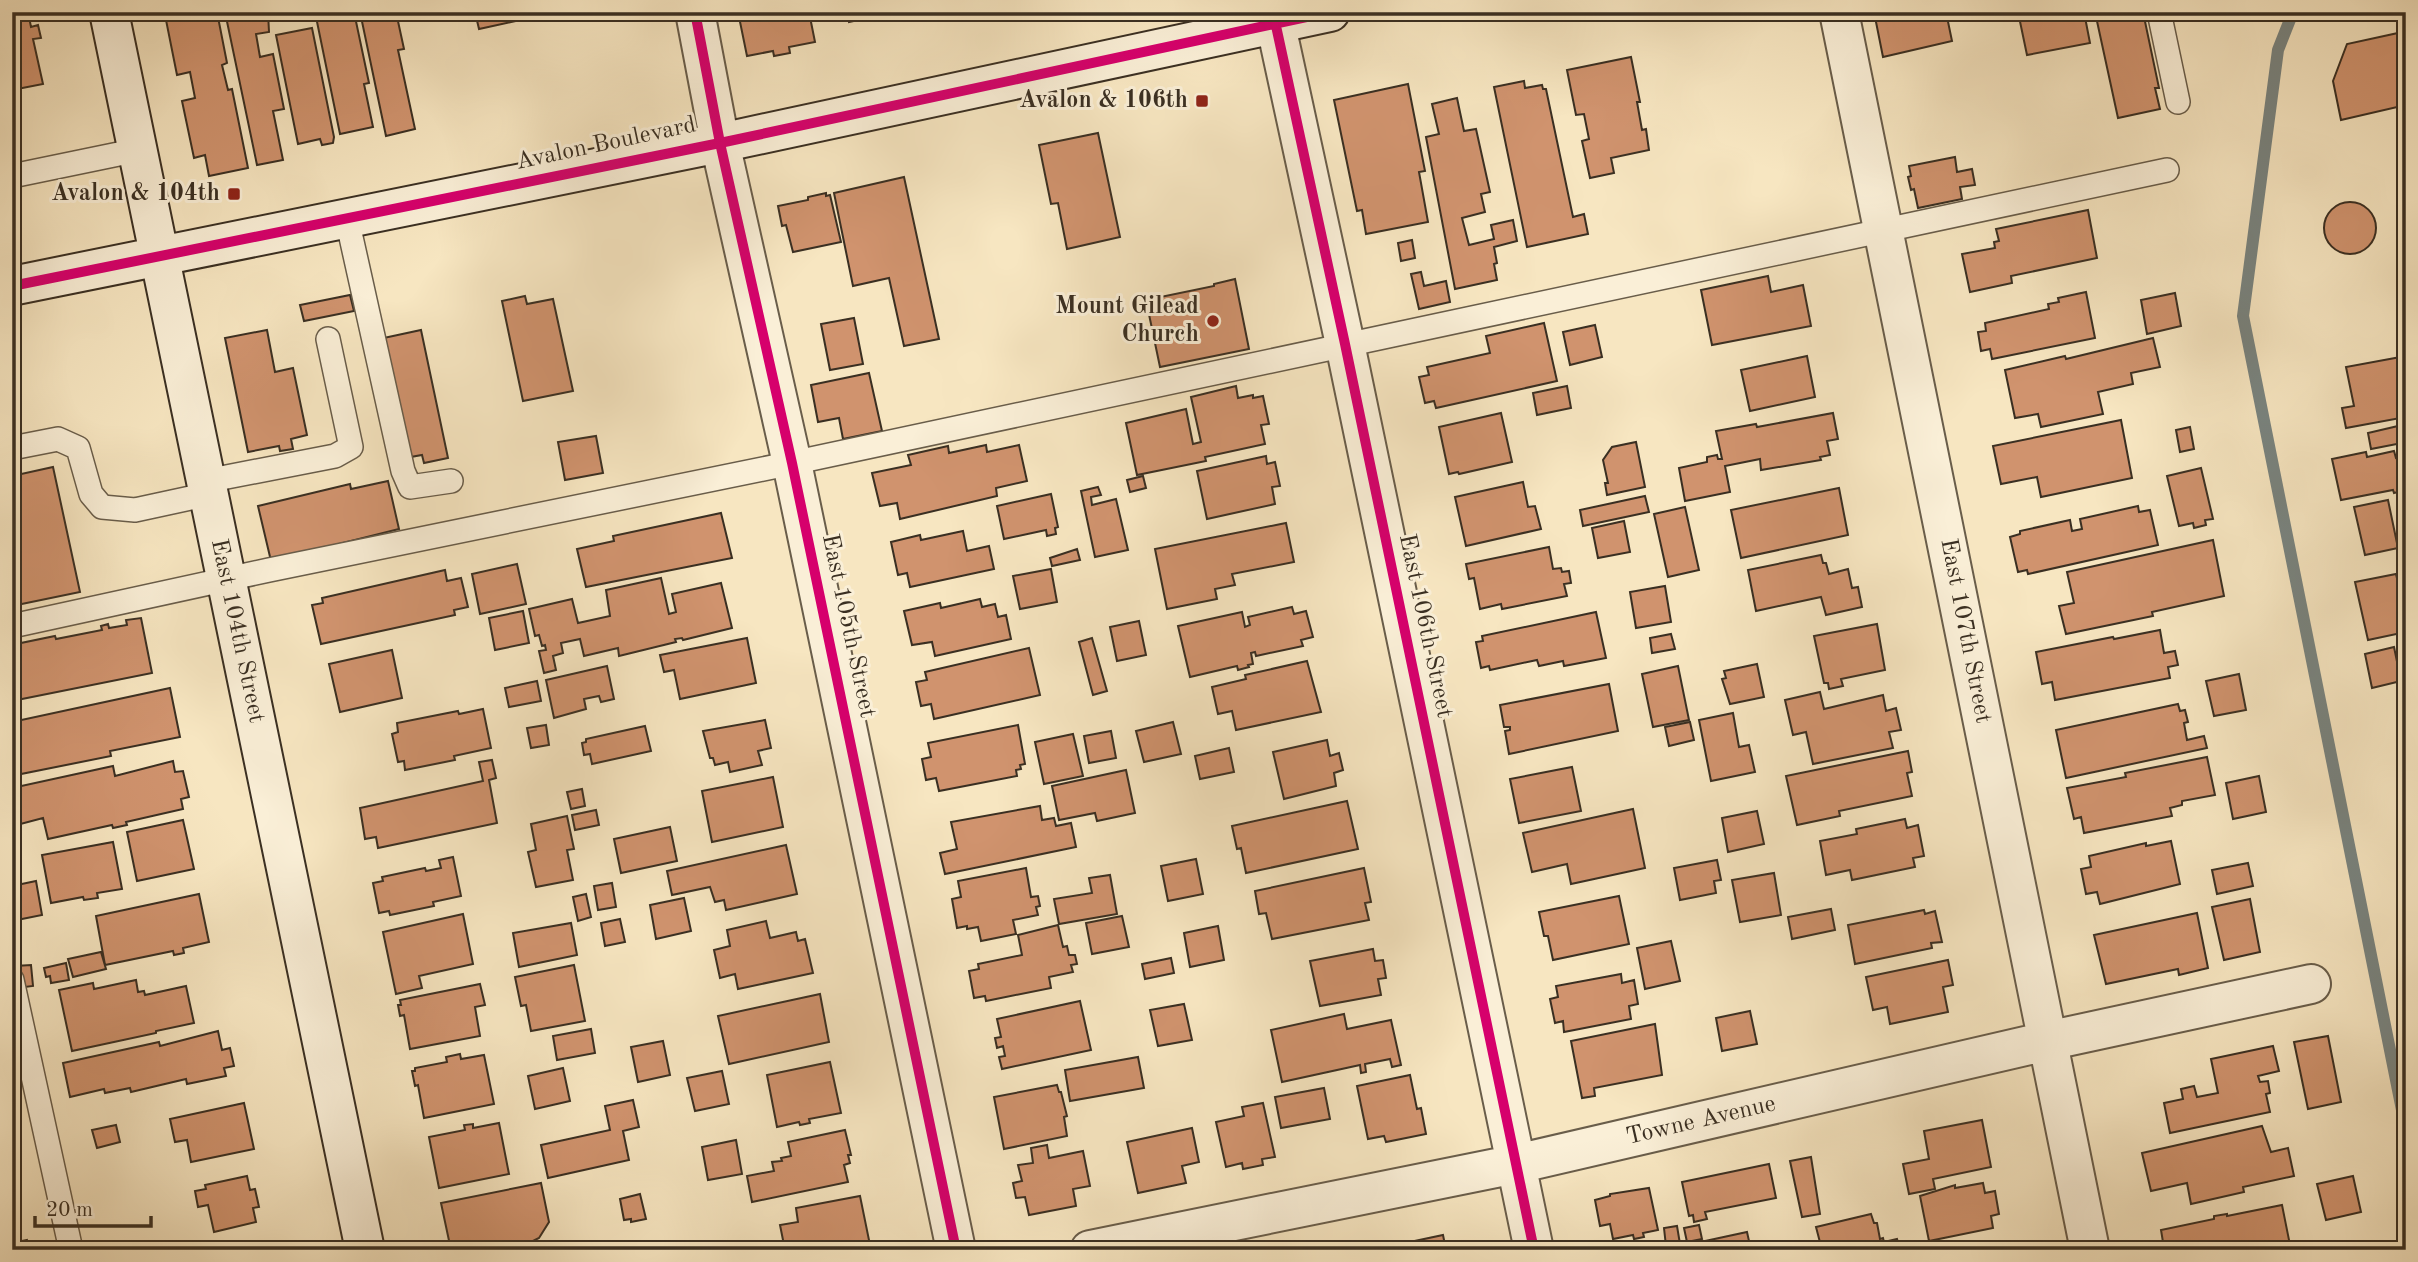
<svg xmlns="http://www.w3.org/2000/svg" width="2418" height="1262" viewBox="0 0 2418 1262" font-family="'Old Standard TT',serif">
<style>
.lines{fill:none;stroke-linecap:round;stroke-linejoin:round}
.stream{stroke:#798480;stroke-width:12}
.building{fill:#d0936e;stroke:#3a2f22;stroke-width:2}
.lane-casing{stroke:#695d4a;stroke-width:26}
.street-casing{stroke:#695d4a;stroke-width:42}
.secondary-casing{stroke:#3a2f22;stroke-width:42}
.lane{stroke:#faefd7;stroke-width:23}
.street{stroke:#faefd7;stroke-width:38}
.secondary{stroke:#faefd7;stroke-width:38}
.cycleway-casing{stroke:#faefd7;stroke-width:15}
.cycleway{stroke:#d6006c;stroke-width:10}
.poi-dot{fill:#8f2418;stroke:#faefd7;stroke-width:2.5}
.labels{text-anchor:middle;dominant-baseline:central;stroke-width:6;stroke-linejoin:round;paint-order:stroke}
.poi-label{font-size:24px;font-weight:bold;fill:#3a2f22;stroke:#faefd7;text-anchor:end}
.street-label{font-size:24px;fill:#3a2f22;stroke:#faefd7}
</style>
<rect width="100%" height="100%" fill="#f7e6c1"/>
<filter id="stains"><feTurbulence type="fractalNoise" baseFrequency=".00286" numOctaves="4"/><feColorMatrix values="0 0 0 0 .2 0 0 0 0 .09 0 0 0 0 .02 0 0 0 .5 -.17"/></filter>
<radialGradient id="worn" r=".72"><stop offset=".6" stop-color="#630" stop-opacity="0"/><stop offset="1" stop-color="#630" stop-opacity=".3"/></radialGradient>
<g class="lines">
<path class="stream" d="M2293 12 2278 50 2243 316 2406 1130"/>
</g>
<path class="building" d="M175 12H217L227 63 222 65 228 90 232 89 248 168 209 176 205 155 194 158 182 101 195 98 190 72 177 75 165 15Z
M225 12H268L269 32 256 34 260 57 273 54 284 109 273 111 283 160 257 165Z
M315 12H354L369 83 364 84 373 127 340 134Z
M360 12H396L404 49 398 50 415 129 386 136Z
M475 12H552V13L479 29Z
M738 12H809L815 42 789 47 790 53 774 56 773 51 747 56Z
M847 12H890L891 13 849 22Z
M1874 12H1946L1952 41 1883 57Z
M2018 12H2084L2090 43 2027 55Z
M2095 12H2143L2159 88H2155L2160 109 2118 118Z
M29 17 31 27 38 25 41 38 33 39 43 84 12 90V20Z
M312 28 334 137 333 143 322 145 320 139 298 144 276 35Z
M2398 33 2406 60V105L2341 120 2333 81 2347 44Z
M1631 57 1640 102H1637L1642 130 1646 129 1649 150 1611 158 1614 173 1590 178 1582 141 1589 139 1584 114 1576 115 1567 70Z
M1524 81 1525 88 1542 85 1543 89H1546L1573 217 1584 214 1588 234 1527 247 1494 87Z
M1408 84 1425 171 1419 172 1428 222 1366 234 1362 210 1357 211 1334 100Z
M1457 98 1464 131 1476 129 1490 192 1481 194 1485 212 1462 218 1469 245 1494 239 1491 225 1513 220 1517 241 1494 247 1497 263 1494 264 1497 280 1455 289 1426 137 1439 134 1432 104Z
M1098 133 1120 237 1067 249 1058 203 1051 204 1039 145Z
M1955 157 1957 172 1972 169 1975 185 1960 187 1962 199 1918 208 1914 189 1911 190 1908 177 1911 176 1909 166Z
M904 177 939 339 904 346 889 278 853 286 834 193Z
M826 193V196L830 195 841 242 793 252 786 225 782 226 778 206 808 200V197Z
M2324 228a26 26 0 1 1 52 0a26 26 0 1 1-52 0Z
M2088 210 2097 258 2011 276 2012 283 1970 292 1962 254 1995 248 1994 242 1999 241 1996 229Z
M1412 240 1415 258 1401 261 1398 243Z
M1421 272 1424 286 1446 281 1450 302 1419 309 1411 274Z
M1768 276 1771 292 1803 285 1811 326 1712 345 1701 290Z
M1235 279 1249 349 1160 367 1146 300 1214 286V284Z
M2086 292 2095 338 1992 359 1990 349 1981 351 1978 332 1986 331 1985 323 2049 309 2048 304 2059 302 2058 298Z
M2175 293 2181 326 2147 334 2141 300Z
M350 295 354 311 304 321 300 305Z
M525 296 527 304 553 299 573 391 523 401 502 301Z
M854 318 863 364 830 370 821 324Z
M1544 323 1557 381 1436 408 1434 401 1425 403 1419 377 1429 375 1427 367 1490 353 1486 336Z
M1595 325 1602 357 1570 365 1563 332Z
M267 330 275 372 293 368 307 435 291 439 293 449 280 451 279 446 248 452 225 338Z
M421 330 448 458 424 463 422 455 405 458 379 339Z
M2153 338 2160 367 2131 373 2133 384 2098 392 2103 414 2041 427 2038 414 2015 418 2005 370 2065 356 2066 359Z
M1807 356 1815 397 1750 411 1741 370Z
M2406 356V417L2346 428 2342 408 2354 406 2346 367Z
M869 373 882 431 843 439 839 418 818 422 811 385Z
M1236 386 1238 398 1253 395V398L1263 396 1269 424 1261 425 1265 444 1205 457 1206 461 1137 475 1126 423 1186 409 1193 444 1201 442 1191 397Z
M1567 386 1571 408 1537 415 1533 393Z
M1501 413 1512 462 1459 474 1458 472 1449 474 1439 427Z
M1833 413 1838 439 1827 441 1830 455 1820 457 1821 460 1761 470 1760 459 1725 466 1730 492 1685 501 1679 468 1707 462V457L1717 455 1718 459H1722L1716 431 1756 424 1757 427Z
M2121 420 2132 478 2041 497 2037 477 2001 484 1993 446Z
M2398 426 2402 443 2371 449 2368 433Z
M2190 427 2194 449 2180 452 2176 430Z
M596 436 603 473 565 480 558 442Z
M1636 442 1645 487 1607 495 1605 483H1608L1603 460 1612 447Z
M986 445 987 452 1019 445 1027 481 996 488 997 496 900 519 897 503 880 506 872 473 911 465 908 455 948 446 949 453Z
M2394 451 2396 458 2406 456V490L2394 493 2393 490 2341 500 2332 459 2366 452 2367 457Z
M1266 456 1267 464 1275 462 1280 486 1272 487 1275 504 1207 519 1197 471Z
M53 467 80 592 12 606V476Z
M2201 468 2213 519 2205 520 2206 525 2194 528 2193 523 2179 526 2167 476Z
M1143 476 1146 488 1130 492 1127 480Z
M388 481 399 529 271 561 258 506 350 484 351 489Z
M1523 482 1528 507 1535 506 1541 529 1466 546 1455 497Z
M1098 487 1101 495 1091 497 1092 505 1116 499 1128 550 1095 557 1081 491Z
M1839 488 1848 535 1741 558 1731 510Z
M1051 494 1058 527 1055 528 1056 534 1047 536 1046 530 1004 539 997 506Z
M1645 496 1649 512 1583 526 1580 510Z
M2388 500 2398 548 2365 555 2354 507Z
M2138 506 2139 512 2150 510 2158 545 2028 574 2027 570 2018 572 2010 537 2020 534V531L2070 520 2072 531 2082 529 2080 519Z
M1685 507 1699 570 1668 577 1654 514Z
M721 513 732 558 586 587 577 549 614 541 613 536Z
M1624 521 1630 552 1598 558 1592 528Z
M1286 523 1294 562 1232 574 1235 585 1215 589 1217 599 1167 609 1155 549Z
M963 531 967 551 989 546 994 569 910 587 907 573 898 575 891 542 920 535 921 540Z
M2213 540 2224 596 2152 612 2153 616 2066 634 2059 606 2074 603 2067 572Z
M1549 547 1553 569 1561 568 1562 572 1569 571 1571 583 1564 584 1567 596 1502 609 1501 604 1480 609 1474 578 1469 579 1466 564Z
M1077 549 1080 560 1052 566 1050 558Z
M1821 555 1823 563H1826L1829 574 1848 569 1852 588 1858 587 1862 607 1826 615 1821 597 1756 611 1748 570Z
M517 564 526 604 480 614 472 574Z
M1051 569 1057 602 1020 609 1013 576Z
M445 570 447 581 461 578 468 607 454 610 455 615 321 644 312 605 323 603 322 598Z
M2396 574 2406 618V632L2368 640 2355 582Z
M661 578 669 614 676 612 672 594 721 583 732 628 683 640 682 638 675 639 676 642 619 656 618 648 584 656 580 639 561 643 563 653 553 656 556 670 544 673 539 651 546 650 545 645 542 646 539 635 535 636 529 609 572 599 578 623 610 616 606 590Z
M1665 586 1671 622 1636 628 1630 592Z
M980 599 982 607 995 604 998 617 1006 615 1011 639 935 656 932 642 912 645 904 611 940 603 941 608Z
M1292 607 1294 614 1306 611 1313 637 1301 640 1303 646 1256 656 1255 652 1251 653 1253 664 1248 665 1249 667 1238 670 1237 666 1190 677 1178 626 1242 612 1245 627 1250 625 1248 617Z
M523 611 529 643 495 650 489 618Z
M1596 612 1606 658 1564 666 1563 661 1539 666 1537 660 1490 670 1489 666 1481 668 1476 642 1483 641 1482 636Z
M141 618 152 673 12 701V636H15L16 644 55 636 56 639 102 630 101 626 108 624 109 628 127 625 126 620Z
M1139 621 1146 655 1117 661 1110 627Z
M1877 624 1885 670 1841 679 1843 686 1829 689 1828 683H1824L1814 636Z
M2160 630 2164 653 2175 651 2178 665 2168 667 2170 678 2055 700 2052 682 2042 684 2036 652 2113 637 2114 639Z
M1671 634 1675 649 1652 653 1650 638Z
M747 638 756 683 680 699 674 670 664 672 660 655Z
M1092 638 1107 691 1093 695 1079 642Z
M2394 647 2401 681 2372 688 2365 654Z
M1029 648 1040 695 934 719 931 704 921 706 916 682 927 680 925 672Z
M392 650 402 698 340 712 329 664Z
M1307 661 1321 712 1236 730 1232 711 1218 714 1212 687 1246 679 1245 675Z
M1757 664 1764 697 1730 704 1722 679 1726 678 1724 671Z
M607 666 614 699 601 702 599 696 584 699 586 709 554 718 546 680Z
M1678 666 1689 720 1653 727 1642 674Z
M2239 674 2246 710 2214 716 2206 681Z
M537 681 541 701 509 707 505 688Z
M1609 684 1618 731 1509 754 1505 731 1510 730V727H1504L1500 705Z
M170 688 180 737 110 751 111 756 21 774 12 722Z
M1820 692 1824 709 1883 695 1886 711 1896 708 1901 730 1889 732 1893 748 1813 764 1806 732 1793 735 1785 700Z
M2178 704 2180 711 2185 710 2188 722 2184 723 2187 740 2204 736 2207 748 2066 778 2056 730Z
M483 709 491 748 454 756 455 760 405 770 404 761 398 762 392 734 398 732 397 723 458 711 459 714Z
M1733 713 1739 747 1749 745 1755 772 1711 781 1699 720Z
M765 720 771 748 758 751 762 765 730 772 728 762 715 765 713 758H710L703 731Z
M1173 722 1181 754 1144 762 1136 731Z
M1690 722 1694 740 1669 746 1665 727Z
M546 725 549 745 531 748 527 728Z
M1018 725 1025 764 1020 765 1021 769 1016 770 1017 776 939 791 936 778 926 780 922 759 931 757 928 743Z
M645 726 651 751 592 764 590 754 584 755 582 743 586 742V739Z
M1111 731 1116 758 1089 763 1084 736Z
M1073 734 1083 776 1044 784 1035 742Z
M1327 740 1330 756 1339 753 1343 770 1334 773 1336 786 1284 799 1273 752Z
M1229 748 1234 772 1200 779 1195 756Z
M1908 751 1912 772 1907 773 1912 796 1839 811 1840 816 1797 825 1786 776Z
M2207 757 2215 795 2182 801V805L2170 808 2172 816 2084 833 2081 817 2074 819 2067 788 2126 777 2125 773Z
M492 760 496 778 489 780 497 823 378 848 376 837 365 839 360 808 483 781 479 762Z
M173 761 175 772 183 771 189 797 181 799 183 809 126 822 127 825 113 828 112 825 48 839 43 818 13 826 12 788 113 766 115 776Z
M1572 767 1581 811 1519 823 1510 779Z
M1126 770 1135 813 1097 821 1095 813 1059 820 1052 786Z
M2259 776 2266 812 2233 819 2226 783Z
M773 777 783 827 712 842 702 791Z
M582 789 585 806 571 809 567 792Z
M1347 801 1358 849 1246 873 1241 848 1237 849 1232 826Z
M1040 806 1042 820 1054 818 1056 826 1071 823 1076 847 945 874 940 853 957 849 951 822Z
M1633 809 1645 868 1571 884 1567 864 1532 872 1523 833Z
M596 810 599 825 575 830 572 815Z
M1757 811 1764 844 1728 852 1722 818Z
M567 816 574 849 567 850 573 880 536 887 528 852 536 850 531 824Z
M1905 819 1907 828 1918 825 1924 856 1913 858 1915 867 1852 880 1850 870 1826 875 1820 841 1857 834 1856 829Z
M183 820 194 869 137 881 127 832Z
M670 827 677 861 621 873 614 839Z
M2171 841 2180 884 2100 904 2097 892 2086 894 2081 869 2091 867 2089 856 2146 843V846Z
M113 842 122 889 97 893 98 898 84 900 83 897 51 903 42 855Z
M786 845 797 894 726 910 724 900 715 902 710 887 672 895 667 871Z
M453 857 461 896 433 902 434 906 390 915 389 911 379 913 373 883 383 881 382 877 425 868 426 871 441 868 439 860Z
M1196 859 1203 894 1168 901 1161 866Z
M1717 860 1721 880 1714 881 1716 893 1680 900 1674 868Z
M2248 863 2253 886 2217 894 2212 870Z
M1026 868 1031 897 1038 896 1040 906 1036 907 1038 915 1013 920 1016 934 981 941 978 927 967 929V926L957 928 952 899 961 897 958 881Z
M1364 868 1371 902 1365 903 1369 920 1272 939 1266 913 1259 914 1255 891Z
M1774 873 1781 915 1740 922 1732 880Z
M1110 875 1117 914 1059 924 1054 899 1092 893 1089 878Z
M36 881 42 915 12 921V886Z
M612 883 616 907 598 910 594 886Z
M199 894 209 942 183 948 184 953 174 955 173 951 105 965 96 916Z
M586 894 591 917 578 921 573 897Z
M1619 896 1629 944 1553 960 1548 936H1544L1539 912Z
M684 898 691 931 656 939 650 905Z
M2250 899 2260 952 2224 960 2212 907Z
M1831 909 1835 930 1792 939 1788 917Z
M1924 910 1925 914 1935 911 1942 942 1931 943 1932 948 1855 964 1848 925Z
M2197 913 2208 968 2179 975 2178 969 2106 984 2094 935Z
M463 914 473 964 419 976 422 988 396 994 383 932Z
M1122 916 1129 947 1092 954 1086 923Z
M620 919 625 942 605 946 601 923Z
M766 921 770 938 796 932 798 941 805 939 813 973 738 989 735 974 720 978 714 950 730 946 727 930Z
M571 923 577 955 519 967 513 933Z
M1058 925 1063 947 1067 946 1069 955H1075L1077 964 1071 965 1073 972 1049 977 1051 988 986 1001 985 996 974 998 969 971 979 969 978 964 1022 955 1018 935Z
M1218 926 1224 960 1190 967 1184 933Z
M1671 941 1680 981 1645 989 1637 948Z
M1373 949 1375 961 1383 960 1386 978 1378 979 1381 995 1320 1006 1310 961Z
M101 952 106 969 73 977 68 959Z
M1171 958 1174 973 1145 979 1142 964Z
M1948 960 1953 985 1943 987 1948 1012 1890 1024 1887 1007 1873 1010 1866 977Z
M66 963 69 980 51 983 50 976 46 977 44 968Z
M31 965 33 986 17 988 15 966Z
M574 965 585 1021 531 1031 526 1005 521 1006 515 977Z
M1621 974 1622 983 1634 980 1638 1004 1629 1006 1631 1019 1564 1032 1563 1021 1555 1023 1550 999 1558 997 1556 986Z
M136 980 138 992 144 991 145 995 186 986 194 1023 156 1031V1033L72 1051 59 990 93 983 94 989Z
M480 984 485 1005 475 1007 480 1036 410 1049 404 1015 400 1016 398 1005H401L400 1000Z
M820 994 829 1042 729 1064 718 1016Z
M1080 1001 1091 1050 1002 1069 999 1057 1005 1056 1003 1046 997 1048 995 1038 1001 1037 997 1019Z
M1184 1004 1192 1040 1158 1046 1150 1010Z
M1750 1011 1757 1044 1722 1051 1716 1018Z
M1344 1014 1347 1029 1391 1020 1401 1065 1392 1067 1390 1059 1365 1064 1366 1072 1361 1073 1360 1065 1282 1082 1271 1030Z
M1655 1024 1662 1075 1594 1088 1595 1096 1582 1098 1571 1041Z
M591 1029 595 1053 557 1060 553 1036Z
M218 1031 222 1050 230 1048 234 1066 224 1068 226 1076 187 1084 186 1079 131 1092 130 1088 105 1093 104 1089 70 1097 63 1063 159 1042 160 1046Z
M2328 1036 2341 1102 2308 1109 2294 1042Z
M663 1041 670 1075 638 1082 631 1047Z
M2273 1046 2279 1071 2258 1076 2260 1082 2268 1081 2270 1093 2266 1094 2270 1112 2170 1133 2164 1103 2183 1099 2181 1089 2194 1086 2197 1097 2218 1093 2211 1059Z
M460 1054 461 1059 484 1055 494 1104 424 1118 418 1085 415 1086 412 1071H415V1068L447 1062 446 1057Z
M1138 1057 1144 1088 1070 1101 1065 1070Z
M830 1062 841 1113 809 1119 810 1123 800 1125 799 1122 777 1127 767 1075Z
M563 1068 570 1101 535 1109 528 1076Z
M722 1071 729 1104 695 1111 687 1078Z
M1410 1075 1417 1109 1421 1108 1426 1134 1386 1142 1384 1136 1368 1139 1357 1086Z
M1057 1085 1059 1092H1061L1067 1116 1064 1117 1067 1136 1004 1149 994 1097Z
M1324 1088 1330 1119 1281 1128 1275 1097Z
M633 1100 639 1127 623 1131 629 1160 548 1178 541 1145 610 1130 605 1106Z
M244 1103 254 1149 191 1162 187 1140 175 1142 170 1119Z
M1263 1103 1275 1157 1262 1159 1263 1165 1243 1169 1242 1163 1226 1167 1216 1122 1244 1116 1242 1107Z
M1982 1120 1991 1167 1933 1179 1935 1189 1909 1194 1903 1164 1929 1159 1924 1131Z
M499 1123 509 1174 439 1188 429 1137 465 1130 464 1125 473 1124V1128Z
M116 1125 120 1142 97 1148 92 1130Z
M2262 1126 2271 1152 2288 1148 2294 1176 2243 1187 2244 1192 2191 1204 2187 1183 2151 1191 2142 1153Z
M1192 1128 1199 1162 1182 1166 1186 1183 1138 1193 1127 1142Z
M845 1130 851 1155H848L850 1163 844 1165 848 1182 752 1202 747 1176 774 1171 772 1162 782 1161 781 1158 791 1156 788 1142Z
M736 1140 742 1174 708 1180 702 1147Z
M1047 1145 1049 1158 1083 1151 1090 1186 1073 1189 1076 1206 1029 1215 1025 1197 1016 1198 1013 1183 1022 1181 1018 1165 1033 1163 1031 1148Z
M1811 1157 1820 1214 1802 1217 1790 1161Z
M1769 1164 1776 1198 1705 1212 1707 1219 1694 1222 1693 1215 1689 1216 1682 1182Z
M247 1176 250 1190 255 1189 259 1207 253 1208 256 1222 214 1232 208 1205 198 1207 195 1191 206 1189 205 1185Z
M2353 1176 2361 1212 2326 1220 2317 1184Z
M541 1183 549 1222 539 1238 531 1242 492 1250H451L441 1203Z
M1983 1183 1985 1193 1995 1191 1999 1214 1991 1216 1993 1228 1929 1241 1920 1196 1955 1185V1188Z
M1649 1188 1658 1230 1643 1233 1644 1237 1634 1239 1633 1235 1613 1239 1610 1224 1600 1226 1595 1200 1610 1196V1194Z
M640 1194 646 1219 631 1222V1219L624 1220 620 1199Z
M860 1196 870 1245 848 1250H785L780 1225 798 1222 796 1208Z
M2282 1205 2291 1250H2157L2164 1248 2161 1230 2214 1219V1216L2227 1214V1216Z
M1871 1214 1874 1223H1877L1880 1239 1883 1238 1884 1242 1897 1239 1900 1250H1822L1816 1227Z
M1699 1225 1702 1239 1687 1242 1684 1228Z
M1677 1226 1680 1244 1666 1246 1664 1228Z
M1747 1232 1751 1250H1692L1691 1244Z
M1443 1235 1446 1250H1372Z
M27 1240 30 1250H12V1243Z"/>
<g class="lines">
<g class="lane-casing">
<path id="lane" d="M2159 12 2178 102
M12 176 138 150
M347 219 403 471 410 487 451 481
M12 448 58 439 78 448 91 494 102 507 135 510 209 494
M206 481 335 456 351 447 328 339
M12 626 269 570 792 463 2167 170
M12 980 71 1250"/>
</g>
<g class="street-casing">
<path id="street" d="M695 12 720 143 792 463 956 1250
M1273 12 1345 344 1534 1250
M1839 12 2090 1250
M1090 1250 1516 1164 2047 1041 2311 984"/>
</g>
<g class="secondary-casing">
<path id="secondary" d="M109 12 365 1250
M12 286 720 143 1330 12"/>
</g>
<use href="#lane" class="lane"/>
<use href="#street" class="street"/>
<use href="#secondary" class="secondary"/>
<g class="cycleway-casing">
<path id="cycleway" d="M695 12 720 143 792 463 956 1250
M1273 12 1345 344 1534 1250
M12 286 720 143 1330 12"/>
</g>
<use href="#cycleway" class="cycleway"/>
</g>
<g class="poi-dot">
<rect x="1195" y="94" width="14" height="14" rx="3.5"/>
<rect x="227" y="187" width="14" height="14" rx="3.5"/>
<circle cx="1213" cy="321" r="7"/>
</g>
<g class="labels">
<g class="poi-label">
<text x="1188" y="101">Avalon &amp; 106th</text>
<text x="220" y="194">Avalon &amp; 104th</text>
<text x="1199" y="307">Mount Gilead<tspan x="1199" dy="28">Church</tspan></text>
</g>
<g class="street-label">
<text transform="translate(606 144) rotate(-12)">Avalon Boulevard</text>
<text transform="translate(848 626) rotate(78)">East 105th Street</text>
<text transform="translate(1425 626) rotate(78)">East 106th Street</text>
<text transform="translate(237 631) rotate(78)">East 104th Street</text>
<text transform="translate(1965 631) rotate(79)">East 107th Street</text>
<text transform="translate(1701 1121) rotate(-13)">Towne Avenue</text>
</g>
</g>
<rect width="2418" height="1262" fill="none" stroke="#f7e6c1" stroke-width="42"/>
<rect x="14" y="14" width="2390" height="1234" fill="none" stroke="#3a2f22" stroke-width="3.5"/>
<rect x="21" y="21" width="2376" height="1220" fill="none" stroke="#3a2f22" stroke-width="2"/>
<path d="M35 1216v10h116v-10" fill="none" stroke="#3a2f22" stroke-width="3.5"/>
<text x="46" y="1216" font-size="21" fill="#3a2f22" stroke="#faefd7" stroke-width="5" paint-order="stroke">20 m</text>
<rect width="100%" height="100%" filter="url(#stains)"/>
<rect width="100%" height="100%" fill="url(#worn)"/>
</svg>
